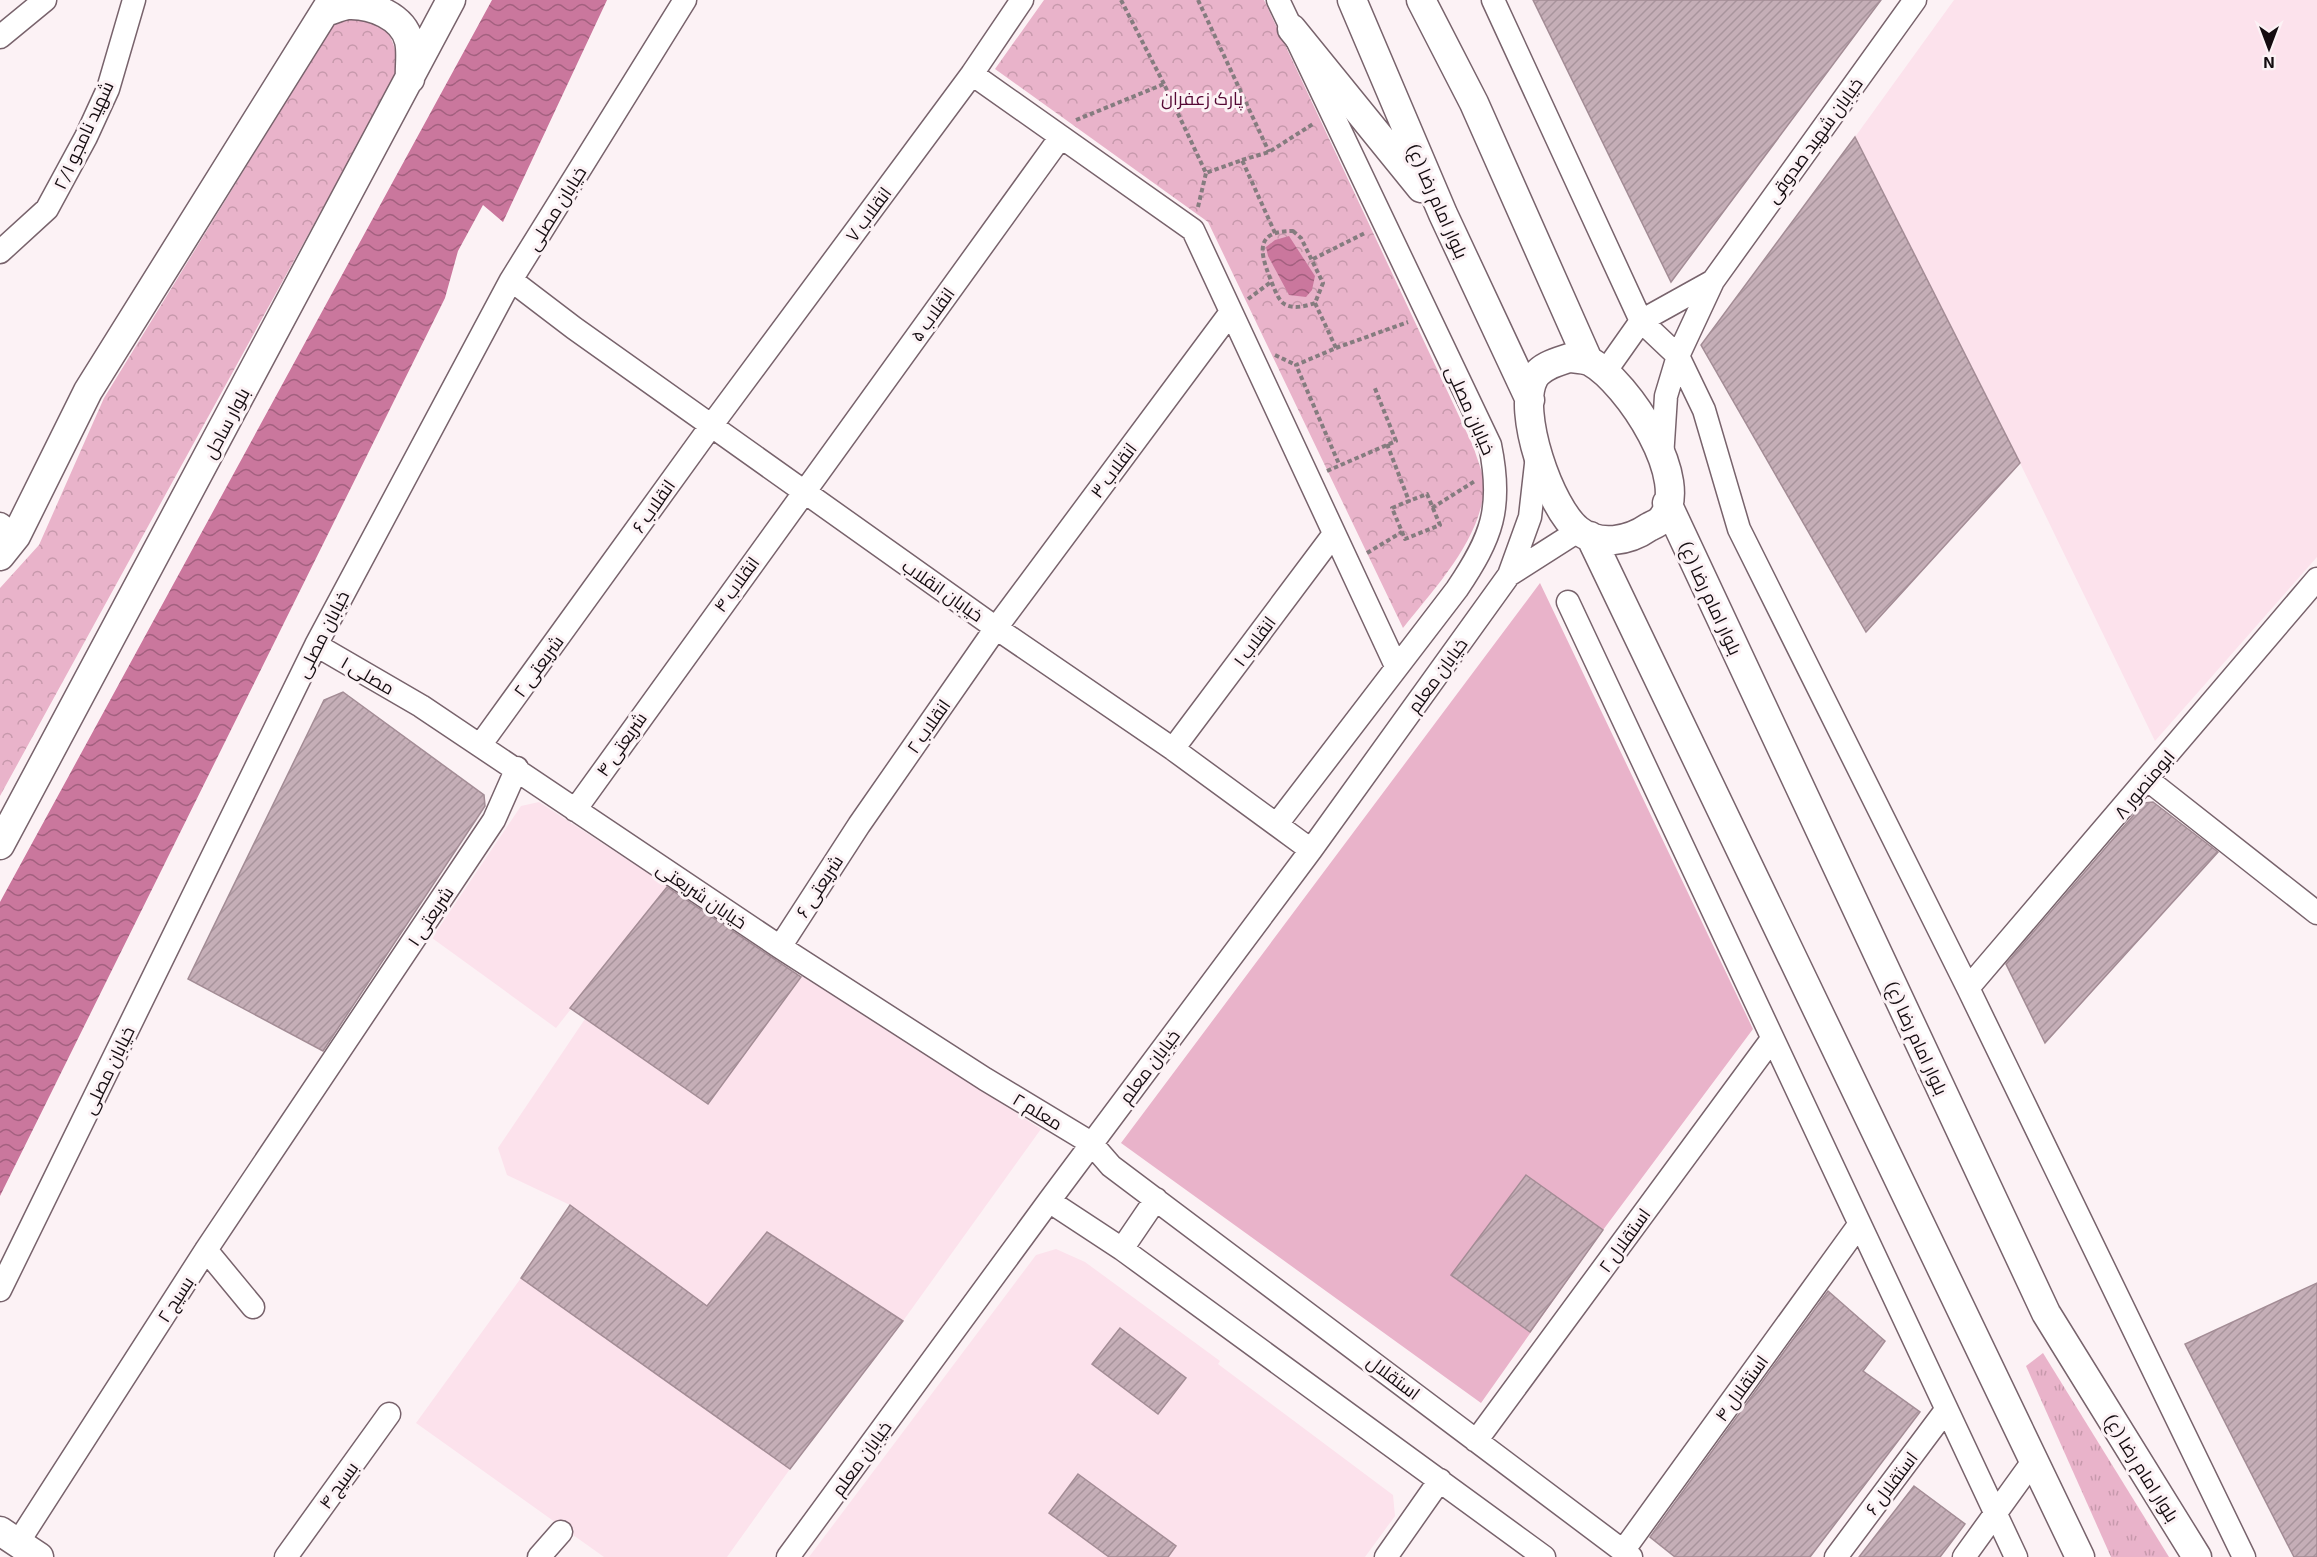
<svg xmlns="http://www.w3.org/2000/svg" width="2317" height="1557" viewBox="0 0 2317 1557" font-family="'Exo 2',Cairo,sans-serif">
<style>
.built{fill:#fce2ec}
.grass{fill:url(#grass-tufts)}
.forest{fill:url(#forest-crowns)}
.garden{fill:#e9b3ca}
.water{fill:url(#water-waves)}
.building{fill:url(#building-hatch);stroke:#a38c95;stroke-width:1.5}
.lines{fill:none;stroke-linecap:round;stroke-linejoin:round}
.minor-casing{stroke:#78636c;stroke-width:25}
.major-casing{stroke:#78636c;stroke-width:31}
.path{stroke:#857c7f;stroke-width:4;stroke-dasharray:4.5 3;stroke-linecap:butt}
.minor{stroke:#fff;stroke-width:22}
.major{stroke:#fff;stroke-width:28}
.labels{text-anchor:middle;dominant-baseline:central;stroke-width:6;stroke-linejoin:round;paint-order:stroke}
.park-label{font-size:18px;fill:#550834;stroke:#fcf2f5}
.street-label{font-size:18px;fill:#140c10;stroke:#fcf2f5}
</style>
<defs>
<pattern id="grass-tufts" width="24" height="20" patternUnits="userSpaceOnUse" patternTransform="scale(1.5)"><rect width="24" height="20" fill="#e9b3ca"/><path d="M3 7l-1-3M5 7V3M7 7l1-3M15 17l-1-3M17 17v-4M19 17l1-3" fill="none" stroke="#c799ac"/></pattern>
<pattern id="forest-crowns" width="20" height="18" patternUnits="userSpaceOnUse" patternTransform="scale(1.5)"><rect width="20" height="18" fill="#e9b3ca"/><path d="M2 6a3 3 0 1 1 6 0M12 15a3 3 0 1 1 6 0" fill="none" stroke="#c799ac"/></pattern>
<pattern id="water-waves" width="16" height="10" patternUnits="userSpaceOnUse" patternTransform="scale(1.5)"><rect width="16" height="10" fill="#ca779d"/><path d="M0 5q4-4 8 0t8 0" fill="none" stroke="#a3607f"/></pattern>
<pattern id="building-hatch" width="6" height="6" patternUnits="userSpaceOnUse" patternTransform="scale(1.5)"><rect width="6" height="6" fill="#c5aeb7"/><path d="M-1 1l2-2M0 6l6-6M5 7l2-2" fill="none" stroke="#a8949c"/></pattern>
</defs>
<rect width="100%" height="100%" fill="#fcf2f5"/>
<path class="built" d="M1954 0H2317V557L2155 741 2020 463 1855 137Z
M539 802 668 886 556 1028 432 938 521 806Z
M802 976 1041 1129 903 1321 767 1232 707 1306 570 1205 507 1175 498 1148 585 1019 708 1104Z
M1056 1249 1085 1262 1220 1361 1218 1364 1393 1495 1395 1516 1365 1557H809L1036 1255Z
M521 1278 790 1469 727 1557H604L416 1423Z"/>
<path class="grass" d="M2043 1353 2169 1557H2111L2026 1366Z"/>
<path class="forest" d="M1044 0H1264L1474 448C1477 460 1485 476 1484 488 1481 540 1433 590 1403 628L1208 222 995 69Z
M338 17C380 22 395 24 398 71L0 796V588L39 545 104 398Z"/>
<path class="garden" d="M1540 583 1753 1029 1603 1230 1481 1403 1121 1143Z"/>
<path class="water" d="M492 0H607L503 222 483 205 458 251 445 298 0 1196V902Z
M1289 236 1315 276 1312 290 1306 297 1289 295 1268 256 1266 247 1275 240Z"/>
<path class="building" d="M1533 0H1881L1671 282Z
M1855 137 2020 463 1866 632 1701 345Z
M343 692 484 795 485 806 323 1051 188 979 324 700Z
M2153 802 2218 852 2045 1043 2006 964 2144 803Z
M667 887 801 977 708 1104 570 1008Z
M1526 1175 1603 1230 1530 1332 1451 1275Z
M570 1205 707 1306 767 1232 903 1321 790 1469 521 1278Z
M2317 1283V1557H2294L2185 1344Z
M1828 1291 1885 1341 1863 1371 1920 1412 1810 1557H1675L1650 1537Z
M1120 1328 1186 1378 1158 1414 1092 1364Z
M1078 1474 1176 1546 1168 1557H1109L1049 1513Z
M1914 1486 1965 1524 1940 1557H1859Z"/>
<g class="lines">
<g class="minor-casing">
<path id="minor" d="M1493 0 1641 321 1678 356 1704 410 1739 529 1968 988 2244 1557
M0 37 45 0
M972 74 1193 230 1396 666
M0 252 47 209 86 137 108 89 134 0
M511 280 574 328 996 628 1173 749 1311 850
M1713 281 1915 0
M1605 372 1641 321 1713 281 1678 356 1666 396 1662 458
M0 524 16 536
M1509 575 1578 531
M1568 602 2016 1557
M316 645 421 706 780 947 985 1079 1091 1143 1111 1166 1631 1557
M481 744 711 426 972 74 1022 0
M1173 749 1334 534
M2148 780 2317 913
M575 810 1060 138
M1277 824 1457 589C1492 537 1503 508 1490 445L1278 0
M780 947 859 825 996 628 1231 312
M1968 988 2317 579
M1049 1201 1122 1249 1544 1557
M1122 1249 1156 1199
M206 1250 253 1307
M0 1290 316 645 511 280 685 0
M1476 1441 1772 1039
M19 1541 206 1250 494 820 517 768
M1623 1551 1859 1225
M286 1557 389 1414
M539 1557 561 1532
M788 1557 1049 1201 1311 850 1509 575 1530 517 1537 455
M1386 1557 1440 1480
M1836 1557 1946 1410
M1964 1557 2034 1460"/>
</g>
<g class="major-casing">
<path id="major" d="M1352 0 1443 214 1530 400
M1421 0 1474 103 1588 360
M325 12C332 10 341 6 348 5 371 4 403 16 409 41 412 53 409 68 410 79
M1292 29 1421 188
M1569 358C1576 359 1585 359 1591 362 1627 382 1694 482 1661 520 1658 523 1653 525 1649 527 1629 541 1599 547 1578 530 1550 508 1516 411 1534 378 1541 366 1557 362 1569 358Z
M1667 503 2046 1313 2197 1557
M1590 536 2080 1557
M0 556 16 536 88 391 332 0
M0 845 451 0
M0 1531 39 1557"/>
</g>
<path class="path" d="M1121 0 1164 84
M1198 0 1269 152
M1076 120 1164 84 1206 173 1242 160 1275 233
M1242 160 1269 152 1313 124
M1198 207 1206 173
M1293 231 1301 238 1323 283 1315 303C1306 306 1292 310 1283 303 1277 298 1273 285 1270 278 1259 250 1256 231 1293 231Z
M1313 259 1365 233
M1248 299 1271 282
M1315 303 1336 348 1296 365 1339 464
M1336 348 1408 322
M1275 355 1296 365
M1387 444 1409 501 1392 508 1405 539 1440 525 1427 494 1409 501
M1327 471 1396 441 1374 386
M1432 508 1475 481
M1367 553 1402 532"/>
<use href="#minor" class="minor"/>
<use href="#major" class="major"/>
</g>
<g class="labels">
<g class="park-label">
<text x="1202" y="98">پارک زعفران</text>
</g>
<g class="street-label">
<text transform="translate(83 135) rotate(-65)">شهید نامجو ۲/۱</text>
<text transform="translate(1814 140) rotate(-54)">خیابان شهید صدوقی</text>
<text transform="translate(1438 201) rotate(66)">بلوار امام رضا (ع)</text>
<text transform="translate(556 208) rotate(-58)">خیابان مصلی</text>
<text transform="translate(868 214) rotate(-53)">انقلاب ۷</text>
<text transform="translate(932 314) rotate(-54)">انقلاب ۵</text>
<text transform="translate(1471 410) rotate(66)">خیابان مصلی</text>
<text transform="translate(226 423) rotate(-62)">بلوار ساحل</text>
<text transform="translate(1113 470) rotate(-53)">انقلاب ۳</text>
<text transform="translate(653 506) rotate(-55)">انقلاب ۶</text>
<text transform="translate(736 584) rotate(-54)">انقلاب ۴</text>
<text transform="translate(943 590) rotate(35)">خیابان انقلاب</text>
<text transform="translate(1711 598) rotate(65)">بلوار امام رضا (ع)</text>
<text transform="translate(322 634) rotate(-63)">خیابان مصلی</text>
<text transform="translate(1254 641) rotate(-53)">انقلاب ۱</text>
<text transform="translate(538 666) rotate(-54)">شریعتی ۲</text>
<text transform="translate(368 675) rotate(30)">مصلی ۱</text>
<text transform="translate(1437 675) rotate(-54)">خیابان معلم</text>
<text transform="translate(928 726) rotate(-55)">انقلاب ۲</text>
<text transform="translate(621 744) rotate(-55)">شریعتی ۴</text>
<text transform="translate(2144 784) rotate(-50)">ابومنصور ۸</text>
<text transform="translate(819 886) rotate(-57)">شریعتی ۶</text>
<text transform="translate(702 895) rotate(34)">خیابان شریعتی</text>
<text transform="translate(430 916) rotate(-56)">شریعتی ۱</text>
<text transform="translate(1917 1038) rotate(65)">بلوار امام رضا (ع)</text>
<text transform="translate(1149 1066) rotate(-53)">خیابان معلم</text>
<text transform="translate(108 1070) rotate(-64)">خیابان مصلی</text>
<text transform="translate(1038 1111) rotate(31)">معلم ۲</text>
<text transform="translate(1624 1240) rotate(-54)">استقلال ۲</text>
<text transform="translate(175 1299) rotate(-57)">بسیج ۲</text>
<text transform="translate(1394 1377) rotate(37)">استقلال</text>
<text transform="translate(1741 1388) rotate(-54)">استقلال ۴</text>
<text transform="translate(861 1458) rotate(-54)">خیابان معلم</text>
<text transform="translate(2142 1468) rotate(58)">بلوار امام رضا (ع)</text>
<text transform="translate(1891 1483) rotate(-53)">استقلال ۶</text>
<text transform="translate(338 1485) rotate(-54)">بسیج ۴</text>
</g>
</g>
<g transform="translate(2269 48) rotate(180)" stroke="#fcf2f5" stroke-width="4.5" paint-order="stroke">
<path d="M0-4.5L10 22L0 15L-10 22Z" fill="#140c10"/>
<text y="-9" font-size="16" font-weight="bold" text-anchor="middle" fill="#140c10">N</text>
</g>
</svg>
